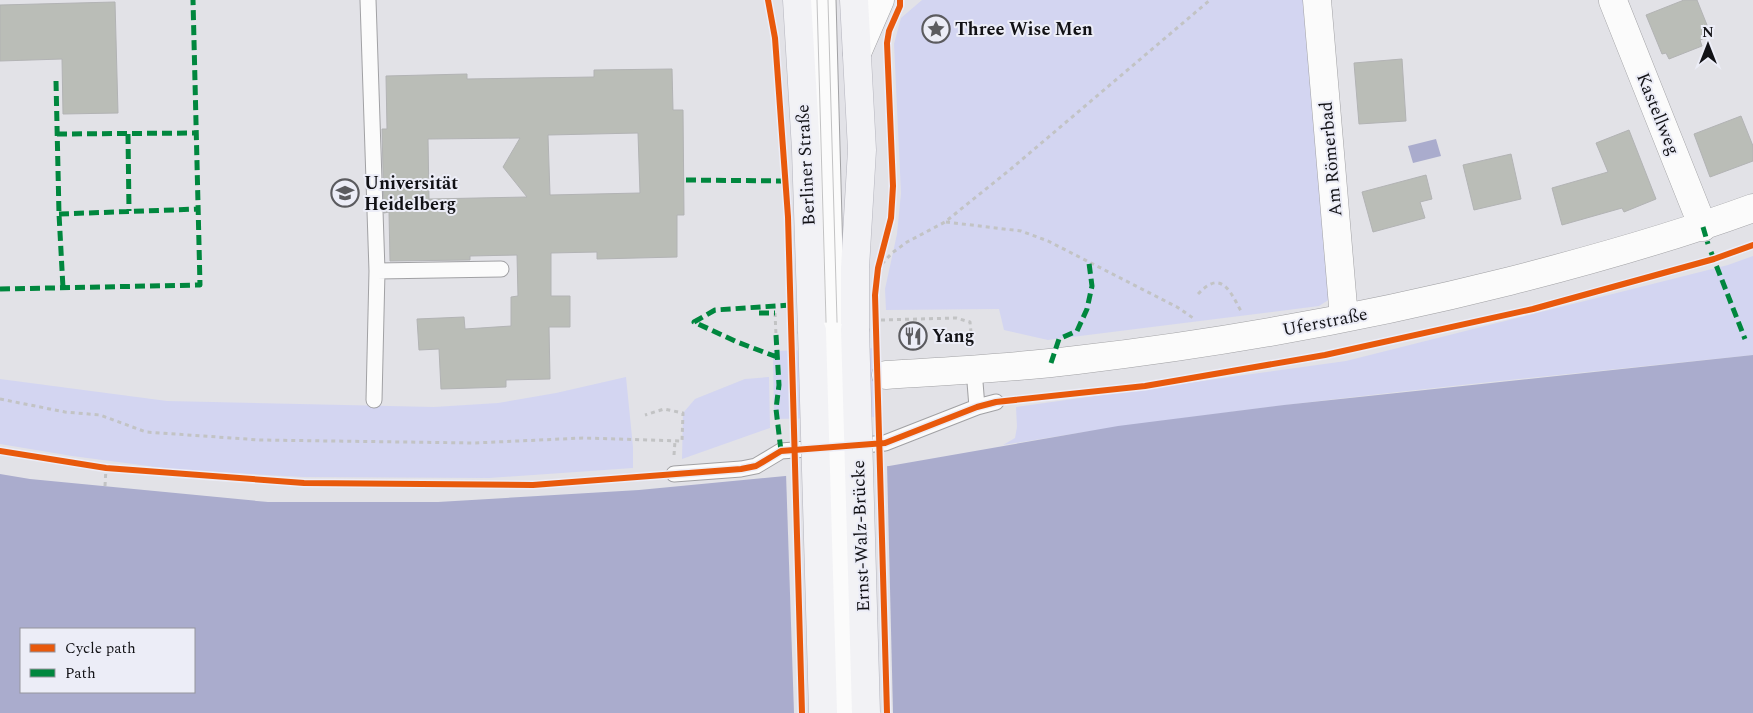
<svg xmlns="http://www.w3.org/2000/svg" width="1753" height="713" viewBox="0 0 1753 713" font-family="Spectral,serif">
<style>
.green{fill:#d3d5f1}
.water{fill:#aaaccd;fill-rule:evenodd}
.pier{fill:#e2e2e7}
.building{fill:#babdb7;stroke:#b2b3b4;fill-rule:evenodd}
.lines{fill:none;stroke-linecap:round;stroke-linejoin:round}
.service-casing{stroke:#a1a1a4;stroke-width:17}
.minor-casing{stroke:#a1a1a4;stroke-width:29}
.tertiary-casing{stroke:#a1a1a4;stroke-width:29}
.primary-casing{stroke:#b5b5be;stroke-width:29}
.path{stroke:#c2c3c4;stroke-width:3;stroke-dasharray:4 4;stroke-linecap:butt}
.service{stroke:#fbfbfb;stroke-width:15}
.minor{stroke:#fbfbfb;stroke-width:28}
.tertiary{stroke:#fbfbfb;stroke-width:28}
.primary{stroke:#f2f2f5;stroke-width:28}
.tram{stroke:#c3c3c4;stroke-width:1}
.service-bridge-casing{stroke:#a1a1a4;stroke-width:17;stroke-linecap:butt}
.primary-bridge-casing{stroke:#b5b5be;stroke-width:29;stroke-linecap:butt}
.service-bridge{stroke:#fbfbfb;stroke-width:15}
.primary-bridge{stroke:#f2f2f5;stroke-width:28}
.quiet{stroke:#00873e;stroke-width:5;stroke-dasharray:10 5;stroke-linecap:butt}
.cycleway-casing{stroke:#ecedf7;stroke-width:9}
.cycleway{stroke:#e8590c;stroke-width:6}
.labels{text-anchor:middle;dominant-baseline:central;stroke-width:4;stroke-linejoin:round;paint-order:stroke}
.poi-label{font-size:18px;font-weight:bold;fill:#121216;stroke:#ecedf7;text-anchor:start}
.street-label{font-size:18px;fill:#121216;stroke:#ecedf7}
</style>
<rect width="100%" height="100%" fill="#e2e2e7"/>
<path class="green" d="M922 0H1303L1330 299 1319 306 1048 340 1004 330 999 309 886 310 885 289 897 234 901 193 894 44 901 18Z
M1753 256V355C1503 381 1252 404 1003 445L1015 438 1017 427 1016 407 1346 361 1728 265Z
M879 348 880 417 774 419 773 351Z
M626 377 633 447V468L489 478 303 477 179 470 72 456 0 444V379L167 401 434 407 498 403 556 393Z
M769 377 770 428 682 459 683 413 695 399 745 379Z"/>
<path class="water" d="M1436 139 1441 156 1413 163 1408 146Z
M1753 355V713H0V474L30 479 268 502H438L639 490 889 466 1118 426 1284 405ZM21 629H194V692H21Z"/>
<path class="pier" d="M887 464 893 713H794L786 473Z"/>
<path class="building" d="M1684 0H1697L1711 35 1700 40 1702 46 1669 59 1666 53 1662 54 1646 15Z
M115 2 118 113 63 114 62 59 0 61V5Z
M1402 59 1406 121 1359 124 1354 63Z
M672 69 673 110H683L684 215H677V257L597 259V252L551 253V296H570V327H549L550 379 506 380V387L441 389 439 349 419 350 417 319 464 317 465 329 511 326V297L518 296 517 255 470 256V260L390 261 389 212 384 213 382 129H387L386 76 467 74V79L594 77V70ZM638 133 640 193 550 195 548 135ZM520 138 503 167 527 197 429 199 428 139Z
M1741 116 1753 146V161L1710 177 1694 134Z
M1629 130 1656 199 1624 212 1622 208 1562 225 1552 188 1608 172 1596 143Z
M1511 154 1521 199 1474 210 1463 165Z
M1426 175 1432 199 1420 202 1425 218 1373 232 1362 192Z"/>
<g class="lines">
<g class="service-casing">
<path id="service" d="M368 0 377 271 374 400
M817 0 826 330
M828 0 837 330
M377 271 501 269
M974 370 977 407
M853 446 885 443 977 407 996 402
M674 474 741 469 756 466 781 451 820 448"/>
</g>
<g class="minor-casing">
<path id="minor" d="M1317 0 1344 318
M1613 1 1703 227
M886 375C950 371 1013 368 1077 360 1223 343 1367 317 1510 281 1592 260 1674 237 1753 208"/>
</g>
<g class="tertiary-casing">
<path id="tertiary" d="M857 53 880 0"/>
</g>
<g class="primary-casing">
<path id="primary" d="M797 0 806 150 812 331
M854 0 862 150 855 268V329"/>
</g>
<path class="path" d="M946 222 1021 231 1048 241 1177 307 1193 318
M882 264 892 253 907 242 945 222 1012 168 1210 0
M1198 294C1202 290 1206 286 1211 284 1226 277 1235 301 1241 311
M775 313 776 335
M881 320 956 318 970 322 972 343
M0 399 65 412 100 415 146 432 260 440 474 443 583 438 682 441 683 413 664 409 645 415
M1014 400 1145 386 1325 355 1533 309 1714 259 1753 245
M674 455 675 441
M105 486 106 468"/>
<use href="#service" class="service"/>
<use href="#minor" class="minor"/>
<use href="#tertiary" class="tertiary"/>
<use href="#primary" class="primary"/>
<path class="tram" d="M817 0 837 713
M828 0 848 713"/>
<g class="service-bridge-casing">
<path id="service-bridge" d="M826 330 837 713
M837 330 848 713"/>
</g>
<g class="primary-bridge-casing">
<path id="primary-bridge" d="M855 329 866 713
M812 331 823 713"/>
</g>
<use href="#service-bridge" class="service-bridge"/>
<use href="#primary-bridge" class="primary-bridge"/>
<path class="quiet" d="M56 81 59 214 63 288
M57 134 197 133
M128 134 129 211
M686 180 786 181
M59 214 199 209
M1703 227 1708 244
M1711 252 1745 339
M0 289 200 285 193 0
M759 313H775
M776 335 779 385 776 409 781 451
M777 357 737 342 694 322 715 310 790 305
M1051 363 1059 339 1077 331 1087 309 1092 286 1089 263"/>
<g class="cycleway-casing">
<path id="cycleway" d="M768 0 775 38 788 217 802 713
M0 451 106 468 304 483 533 485 741 469 756 466 781 451 885 443 977 407 996 402 1145 386 1325 355 1533 309 1714 259 1753 245
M887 713 875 295 878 268 891 218 893 186 887 43 889 31 900 6V0"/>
</g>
<use href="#cycleway" class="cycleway"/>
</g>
<defs>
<g id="sight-ring" transform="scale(1.4375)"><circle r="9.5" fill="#ecedf7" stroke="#5b5b5f" stroke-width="1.5"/><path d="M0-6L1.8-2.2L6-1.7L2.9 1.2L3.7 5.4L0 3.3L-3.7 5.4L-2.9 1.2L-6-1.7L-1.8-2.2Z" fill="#5b5b5f"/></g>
<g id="university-ring" transform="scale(1.4375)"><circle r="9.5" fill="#ecedf7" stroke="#5b5b5f" stroke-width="1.5"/><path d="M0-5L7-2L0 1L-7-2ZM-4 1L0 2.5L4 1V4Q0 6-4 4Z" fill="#5b5b5f"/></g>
<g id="restaurant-ring" transform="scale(1.4375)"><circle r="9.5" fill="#ecedf7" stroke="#5b5b5f" stroke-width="1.5"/><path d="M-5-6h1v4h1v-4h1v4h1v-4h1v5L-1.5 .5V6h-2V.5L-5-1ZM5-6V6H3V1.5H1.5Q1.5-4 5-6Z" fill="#5b5b5f"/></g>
</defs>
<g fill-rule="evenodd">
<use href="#sight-ring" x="936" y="29"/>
<use href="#university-ring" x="345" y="193"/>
<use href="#restaurant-ring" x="913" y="336"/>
</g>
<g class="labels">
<g class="poi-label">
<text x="955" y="29">Three Wise Men</text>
<text x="364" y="183">Universität<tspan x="364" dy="21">Heidelberg</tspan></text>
<text x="932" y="336">Yang</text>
</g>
<g class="street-label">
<text transform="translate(1658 114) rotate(68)">Kastellweg</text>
<text transform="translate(1331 159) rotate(-95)">Am Römerbad</text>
<text transform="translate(806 165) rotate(-93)">Berliner Straße</text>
<text transform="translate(1325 322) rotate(-11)">Uferstraße</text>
<text transform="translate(861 536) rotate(-92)">Ernst-Walz-Brücke</text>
</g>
</g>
<rect x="20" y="628" width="175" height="65" fill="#ecedf7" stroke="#95959d"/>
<rect x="30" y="644" width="25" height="8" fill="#e8590c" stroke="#95959d"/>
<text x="65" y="653" font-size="15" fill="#121216">Cycle path</text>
<rect x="30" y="669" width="25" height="8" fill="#00873e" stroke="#95959d"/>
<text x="65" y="678" font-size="15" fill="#121216">Path</text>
<g transform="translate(1708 45)" stroke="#ecedf7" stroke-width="4" paint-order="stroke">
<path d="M0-4L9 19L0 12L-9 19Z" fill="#121216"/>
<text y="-8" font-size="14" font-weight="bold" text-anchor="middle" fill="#121216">N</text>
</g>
</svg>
